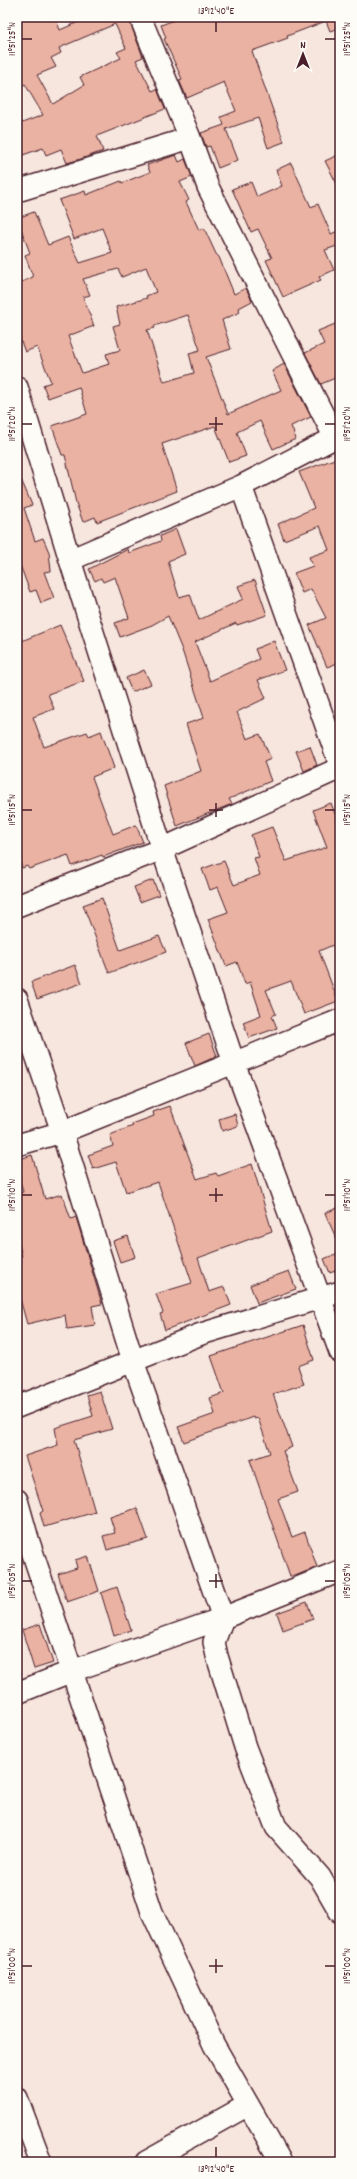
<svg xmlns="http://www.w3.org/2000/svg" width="357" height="2179" viewBox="0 0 357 2179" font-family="Dekko,sans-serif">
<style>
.building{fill:#eab2a2;stroke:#4a1f2b;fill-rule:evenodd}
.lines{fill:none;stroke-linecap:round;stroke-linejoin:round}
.minor-casing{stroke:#4a1f2b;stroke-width:24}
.minor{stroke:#fdfcf7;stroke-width:21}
.ticks{fill:none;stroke:#4a1f2b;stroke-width:1.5}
.neatline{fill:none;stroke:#4a1f2b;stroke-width:1.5}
.ticks-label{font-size:10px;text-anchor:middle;fill:#4a1f2b}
</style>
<rect width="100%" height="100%" fill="#f7e6de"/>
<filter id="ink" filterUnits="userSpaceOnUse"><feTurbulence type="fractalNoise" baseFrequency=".025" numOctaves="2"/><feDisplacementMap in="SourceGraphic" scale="8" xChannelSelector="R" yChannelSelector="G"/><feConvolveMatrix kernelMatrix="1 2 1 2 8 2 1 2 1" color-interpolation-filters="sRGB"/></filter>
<g filter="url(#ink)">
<path class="building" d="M17 17H55L60 30 90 17H128L143 57 136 60 152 91 157 89 165 109 97 136 103 151 81 159 67 163 61 149 46 155 43 148 17 157V125L43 115 25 84 17 88ZM115 24 126 48 117 52 121 58 80 77 84 85 53 104 37 75 56 67 51 58 61 53 59 48Z
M182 17H340V28L330 31 326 21 287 36 288 38 252 51 284 142 268 148 258 118 226 129 238 160 218 168 210 146 206 147 201 133 224 125 221 117 236 111 224 82 187 98 179 80 182 79 164 39 166 38 161 25Z
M340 154V190L325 161Z
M176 155 179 162 185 159 192 177 180 182 189 200 186 202 199 230 204 228 216 254 219 257 234 294 246 288 252 301 239 308 240 312 222 320 231 349 206 357 228 414 281 390 272 371 284 364 311 417 291 426 296 439 273 449 260 421 237 432 246 456 229 462 215 426 162 444 177 491 97 522 95 517 83 522 76 503 65 455H62L52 426 87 414 79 387 48 398 43 385 51 382 37 347 25 352 17 331V284L33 277 25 255 30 253 17 218 34 212 48 245 68 237 80 263 112 253 102 228 74 239 59 200 85 191 86 195 121 181 122 183 150 172 147 165ZM146 267 156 292 146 296 147 298 116 307 120 324 113 326 120 350 106 354 109 364 82 373 68 336 94 326 83 297 90 295 83 279 118 269 122 277ZM188 315 200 350 189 353 194 373 164 382 147 330 155 328 154 326Z
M291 163 311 207 318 204 331 234 340 230V245L325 250 334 270 319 277 321 280 283 297 266 260 272 258 258 229 251 232 232 189 251 182 257 197 282 186 276 170Z
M340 322V376L321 384 305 353 324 344 318 331Z
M340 457V662L327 667 309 625 326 618 311 589 302 593 294 573 313 566 309 557 329 550 320 526 284 540 278 524 314 508 299 472Z
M17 470 32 505 24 508 35 541 43 538 49 552 51 571 44 572 54 598 41 603 36 590 30 592 17 557Z
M176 529 185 554 168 561 179 597 190 594 199 620 243 599 238 586 255 580 267 615 237 625 236 623 195 642 210 681 259 659 255 649 274 641 285 670 258 680 266 698 237 712 247 739 260 734 271 759 264 762 271 781 229 799 232 804 177 826 164 786 201 771 186 724 204 718 182 650 168 616 152 625 120 637 115 623 129 618 115 577 103 582 101 578 95 581 89 569 128 549 129 553 161 541 160 536Z
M60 625 84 681 48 694 54 709 33 717 44 747 87 732 89 736 101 731 114 768 92 777 113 834 136 825 143 842 103 857 102 855 72 866 68 855 29 869 27 866 22 868 17 854V643Z
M144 670 151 684 132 692 126 678Z
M310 746 317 765 304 771 296 751Z
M331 803 340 828V942L319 951 338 1001 304 1014 291 981 266 990 276 1014 272 1016 277 1028 249 1038 243 1022 261 1015 250 982 245 984 237 962 226 966 208 919 228 912 218 887 210 890 202 869 224 861 234 885 260 875 254 858 259 857 251 835 272 827 286 861 327 847 313 810Z
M153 880 159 895 140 902 134 887Z
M102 898 120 950 159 936 166 952 109 973 83 905Z
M75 965 82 983 37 999 31 982Z
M209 1034 217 1056 195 1066 186 1043Z
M170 1106 197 1179 216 1173 218 1176 252 1164 272 1231 198 1258 209 1292 224 1287 231 1305 165 1330 160 1314 163 1313 156 1294 192 1283 158 1182 126 1192 116 1162 93 1169 88 1155 113 1146 110 1135 133 1126 132 1124 154 1116 153 1112Z
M235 1114 238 1126 222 1131 219 1119Z
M32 1155 45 1199 62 1194 71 1219 76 1217 102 1304 92 1306 95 1325 67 1329 65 1315 27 1324 17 1288V1258L22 1256 17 1236V1193L23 1192 17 1170V1160Z
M340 1207V1247L325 1213Z
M128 1236 135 1257 120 1262 113 1241Z
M340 1252V1269L330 1273 324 1259Z
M289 1271 296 1289 257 1303 250 1285Z
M303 1325 314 1360 298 1366 304 1384 273 1394 292 1447 283 1451 298 1492 278 1499 292 1537 305 1532 317 1567 295 1576H290L250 1460 270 1453 258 1418 254 1419 253 1417 184 1442 178 1427 215 1414 210 1398 224 1393 211 1356Z
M100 1391 112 1429 74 1440 95 1512 44 1527 40 1513 43 1511 25 1456 58 1445 55 1428 93 1416 87 1395Z
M137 1508 148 1539 107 1550 103 1536 115 1533 110 1517Z
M88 1556 99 1591 67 1602 58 1574 77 1568 75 1560Z
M117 1587 131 1630 114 1636 101 1593Z
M307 1602 313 1619 283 1630 277 1613Z
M40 1624 53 1663 34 1669 22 1630Z"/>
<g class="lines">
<g class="minor-casing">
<path id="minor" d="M140 17 190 138 208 187 335 438
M17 191 190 138
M17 387 70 560 162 849 234 1063 340 1352
M241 486 340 765
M70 560 241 486 340 435
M17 906 162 849 340 768
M17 999 62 1132 133 1361 223 1618 214 1642 217 1656 245 1747 276 1827 320 1877 340 1912
M17 1145 62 1132 340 1020
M17 1407 201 1334 340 1292
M17 1500 28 1539 152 1912 214 2045 281 2162
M17 1693 72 1671 223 1618 340 1571
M17 2098 41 2162
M146 2162 248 2105"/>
</g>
<use href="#minor" class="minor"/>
</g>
</g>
<path class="ticks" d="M216 22V32M22 39H32M325 39H335M216 417V431M22 424H32M209 424H223M325 424H335M216 803V817M22 810H32M209 810H223M325 810H335M216 1188V1202M22 1195H32M209 1195H223M325 1195H335M216 1574V1588M22 1581H32M209 1581H223M325 1581H335M216 1959V1973M22 1966H32M209 1966H223M325 1966H335M216 2147V2157"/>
<rect width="357" height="2179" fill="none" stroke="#fdfcf7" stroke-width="44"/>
<g transform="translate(303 54)" stroke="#fdfcf7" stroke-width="3" paint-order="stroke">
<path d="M0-3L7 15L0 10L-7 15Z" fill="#4a1f2b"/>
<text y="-6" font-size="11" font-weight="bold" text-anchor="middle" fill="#4a1f2b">N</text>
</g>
<rect x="22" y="22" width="313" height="2135" class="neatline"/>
<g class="ticks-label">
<text x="216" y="14">13°12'40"E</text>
<text transform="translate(11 39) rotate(-90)" y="4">11°51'25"N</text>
<text transform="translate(346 39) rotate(-90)" y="4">11°51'25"N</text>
<text transform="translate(11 424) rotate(-90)" y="4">11°51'20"N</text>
<text transform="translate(346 424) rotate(-90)" y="4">11°51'20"N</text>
<text transform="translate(11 810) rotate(-90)" y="4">11°51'15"N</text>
<text transform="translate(346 810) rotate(-90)" y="4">11°51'15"N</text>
<text transform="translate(11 1195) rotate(-90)" y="4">11°51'10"N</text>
<text transform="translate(346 1195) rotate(-90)" y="4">11°51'10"N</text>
<text transform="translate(11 1581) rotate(-90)" y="4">11°51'05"N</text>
<text transform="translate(346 1581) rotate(-90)" y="4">11°51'05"N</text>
<text transform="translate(11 1966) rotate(-90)" y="4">11°51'00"N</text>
<text transform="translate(346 1966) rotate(-90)" y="4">11°51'00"N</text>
<text x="216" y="2172">13°12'40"E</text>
</g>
</svg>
